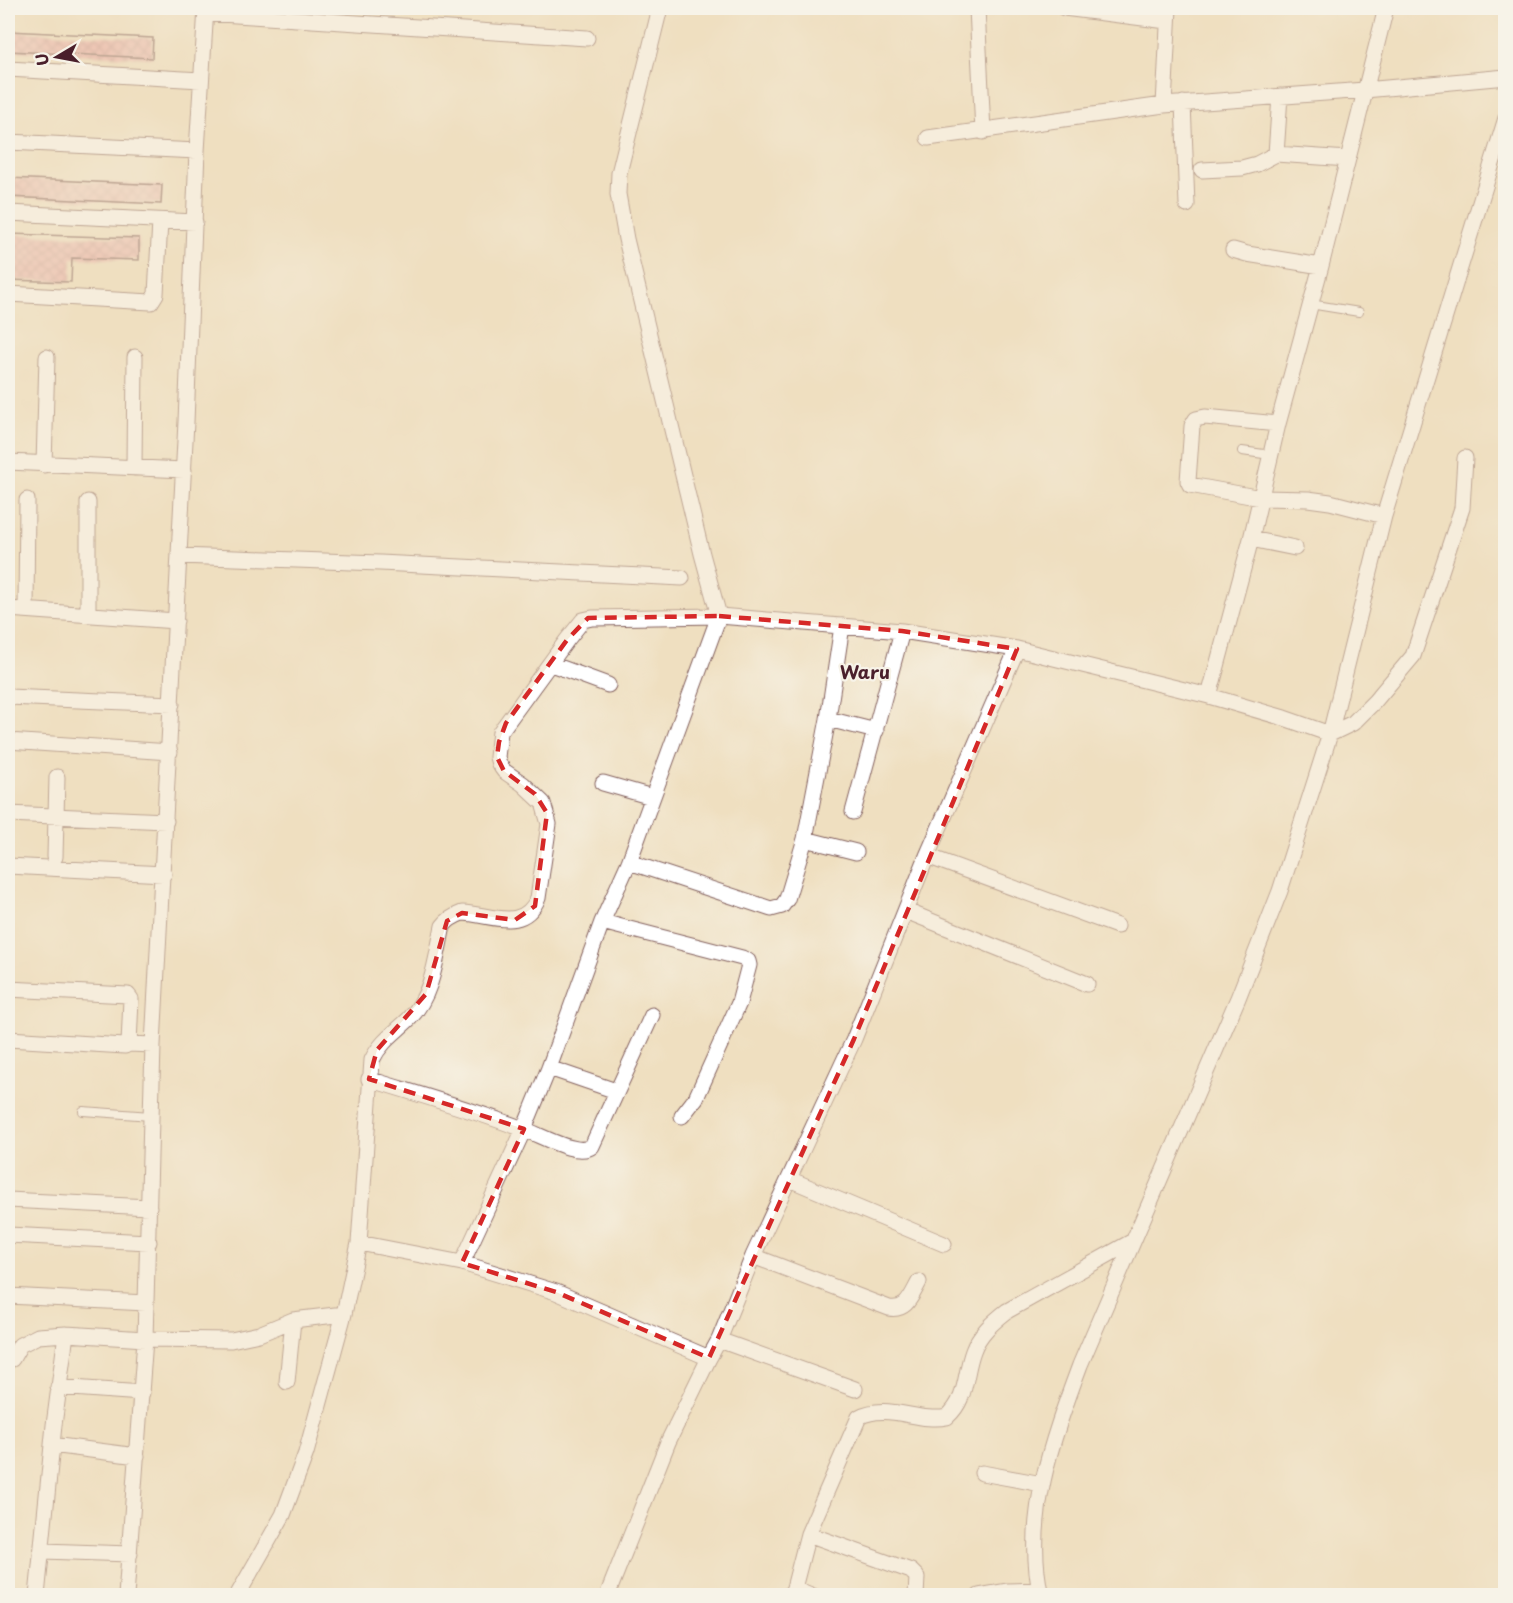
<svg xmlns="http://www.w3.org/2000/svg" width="1513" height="1603" viewBox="0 0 1513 1603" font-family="'Playpen Sans',sans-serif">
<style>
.building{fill:url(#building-cross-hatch)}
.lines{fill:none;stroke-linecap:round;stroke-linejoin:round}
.service-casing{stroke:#84625f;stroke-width:10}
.minor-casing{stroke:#84625f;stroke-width:17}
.service{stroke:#fff;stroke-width:8}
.minor{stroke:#fff;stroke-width:15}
.marked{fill:none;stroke:#d62828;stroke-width:4.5;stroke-dasharray:12 8;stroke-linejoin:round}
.labels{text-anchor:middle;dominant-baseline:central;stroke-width:4.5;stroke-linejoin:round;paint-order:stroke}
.quarter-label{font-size:18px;font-weight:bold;fill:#4a1f2b;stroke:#f7f3e8}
</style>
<defs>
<pattern id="building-cross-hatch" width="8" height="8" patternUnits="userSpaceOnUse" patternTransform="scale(1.5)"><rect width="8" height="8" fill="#eca9a7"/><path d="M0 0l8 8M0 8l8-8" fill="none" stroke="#c18988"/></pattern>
</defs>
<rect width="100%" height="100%" fill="#f7f3e8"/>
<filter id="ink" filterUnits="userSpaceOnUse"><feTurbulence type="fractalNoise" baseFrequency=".0167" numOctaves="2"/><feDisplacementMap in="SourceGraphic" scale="12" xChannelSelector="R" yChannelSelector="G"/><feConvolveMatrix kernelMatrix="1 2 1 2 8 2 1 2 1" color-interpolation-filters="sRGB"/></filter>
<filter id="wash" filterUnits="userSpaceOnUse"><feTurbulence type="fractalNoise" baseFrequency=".008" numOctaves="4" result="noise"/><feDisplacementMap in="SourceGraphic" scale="24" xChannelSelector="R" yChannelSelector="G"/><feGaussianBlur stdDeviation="1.35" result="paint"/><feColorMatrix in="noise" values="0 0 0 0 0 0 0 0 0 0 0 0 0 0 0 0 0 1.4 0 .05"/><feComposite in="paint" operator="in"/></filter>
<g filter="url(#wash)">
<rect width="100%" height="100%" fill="#efdfc0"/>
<g id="blocks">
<path class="building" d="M8 31 153 38 152 58 8 51Z
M8 178 162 185 161 204 8 197Z
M8 234 139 238V260L72 258 71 282 8 280Z"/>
</g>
</g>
<g filter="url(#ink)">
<use href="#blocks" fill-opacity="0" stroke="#84625f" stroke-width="1.5"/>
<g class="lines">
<g class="service-casing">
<path id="service" d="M1310 304 1359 312
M1242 451 1271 455
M83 1111 151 1116"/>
</g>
<g class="minor-casing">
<path id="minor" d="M977 8 983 132
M1064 8 1167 21
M205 13 587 38
M8 69 201 80
M1183 103 1187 205
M1164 105 1169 8
M928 138 1164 105 1365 90 1506 77
M8 142 197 151
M1276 154 1280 96
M1202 170 1242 168 1257 164 1276 154 1348 159
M8 213 195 222
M1233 250 1247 254 1321 266
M8 294 151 302 156 294 160 222
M1278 424 1205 417 1196 419 1192 426 1188 481 1190 485 1261 498 1308 499 1330 502 1384 516
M8 462 184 470
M44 465 47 357
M134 468 135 357
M88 502V614
M1251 539 1295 548
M179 556 380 563 682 578
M8 609 176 621
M26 610 27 500
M1017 649 927 856 1117 926
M551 664 608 685
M8 697 172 704
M828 719 876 731
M1330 734 1384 516 1506 118
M1330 734 1353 723 1375 701 1413 656 1462 508 1465 458
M8 741 170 752
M603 783 652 797
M853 812 902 631
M8 814 166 821
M805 839 856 852
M55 857 57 777
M629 862 771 909 782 906 787 899 805 839 828 719 842 626
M8 866 164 874
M906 911 1087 984
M602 922 742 958 748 961 749 965 739 1003 696 1098 682 1116
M8 989 128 995 131 999 129 1044
M8 1039 125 1046 129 1044 153 1045
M549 1068 616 1091
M369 1079C420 1095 473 1110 523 1129 539 1134 578 1158 592 1146L652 1015
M789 1179 944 1244
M8 1200 149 1207
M8 1235 149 1242
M359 1243 462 1263 556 1292 709 1358
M753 1256 889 1308C907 1311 911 1296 919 1282
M462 1263 524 1129 549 1068 602 922 629 862 719 616 702 554 626 239 618 194 619 173 660 8
M8 1296 146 1303
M719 1340 855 1389
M12 1359 20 1345 38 1336 66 1334 145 1339 231 1340 259 1334 293 1320 344 1314 359 1243 372 1060C381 1041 396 1032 410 1018 433 994 436 958 443 926 448 919 454 916 462 913 491 914 523 933 538 898L549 824 543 803 523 784 504 771 499 764 497 757 500 732 567 640 583 620 592 618 719 616 902 631 1017 649 1209 696
M287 1382 293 1320
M58 1387 142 1393
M52 1445 137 1456
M982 1473 1042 1484
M808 1534 911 1571 917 1577 916 1596
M43 1551 130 1554
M794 1588 813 1596
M37 1596 54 1425 66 1334
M126 1596 145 1339 153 1045 186 422 197 151 206 8
M237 1596 283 1515 306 1453 344 1314
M607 1596 668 1442 709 1358 719 1340 753 1256 854 1039 927 856
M790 1596 794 1588 808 1534 859 1417C887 1402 918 1423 947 1417 968 1398 964 1375 973 1351 979 1334 993 1322 1007 1311L1133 1241
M979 1596 1008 1591 1039 1590
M1041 1596C1023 1517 1053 1438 1080 1365L1238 998 1280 891 1330 734 1284 718 1209 696 1251 539 1278 424 1321 266 1386 8"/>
</g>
<use href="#service" class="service"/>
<use href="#minor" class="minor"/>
</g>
</g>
<path d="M0 0H1513V1603H0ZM719 616 902 631 1017 649 854 1039 709 1358 556 1292 462 1263 524 1129 369 1079 377 1050 426 994 447 921 462 913 515 920 535 906 547 813 535 794 504 771 497 757 499 742 506 723 567 640 588 618Z" fill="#efdfc0" fill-opacity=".55" fill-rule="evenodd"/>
<path class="marked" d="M719 616 902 631 1017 649 854 1039 709 1358 556 1292 462 1263 524 1129 369 1079 377 1050 426 994 447 921 462 913 515 920 535 906 547 813 535 794 504 771 497 757 499 742 506 723 567 640 588 618Z"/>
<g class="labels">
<g class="quarter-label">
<text x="865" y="671">Waru</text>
</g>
</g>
<rect width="1513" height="1603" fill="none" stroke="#f7f3e8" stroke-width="30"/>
<g transform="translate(57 57) rotate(260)" stroke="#f7f3e8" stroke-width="4.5" paint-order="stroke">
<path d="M0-4.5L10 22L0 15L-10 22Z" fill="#4a1f2b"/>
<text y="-9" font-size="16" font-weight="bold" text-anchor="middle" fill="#4a1f2b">U</text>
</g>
</svg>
